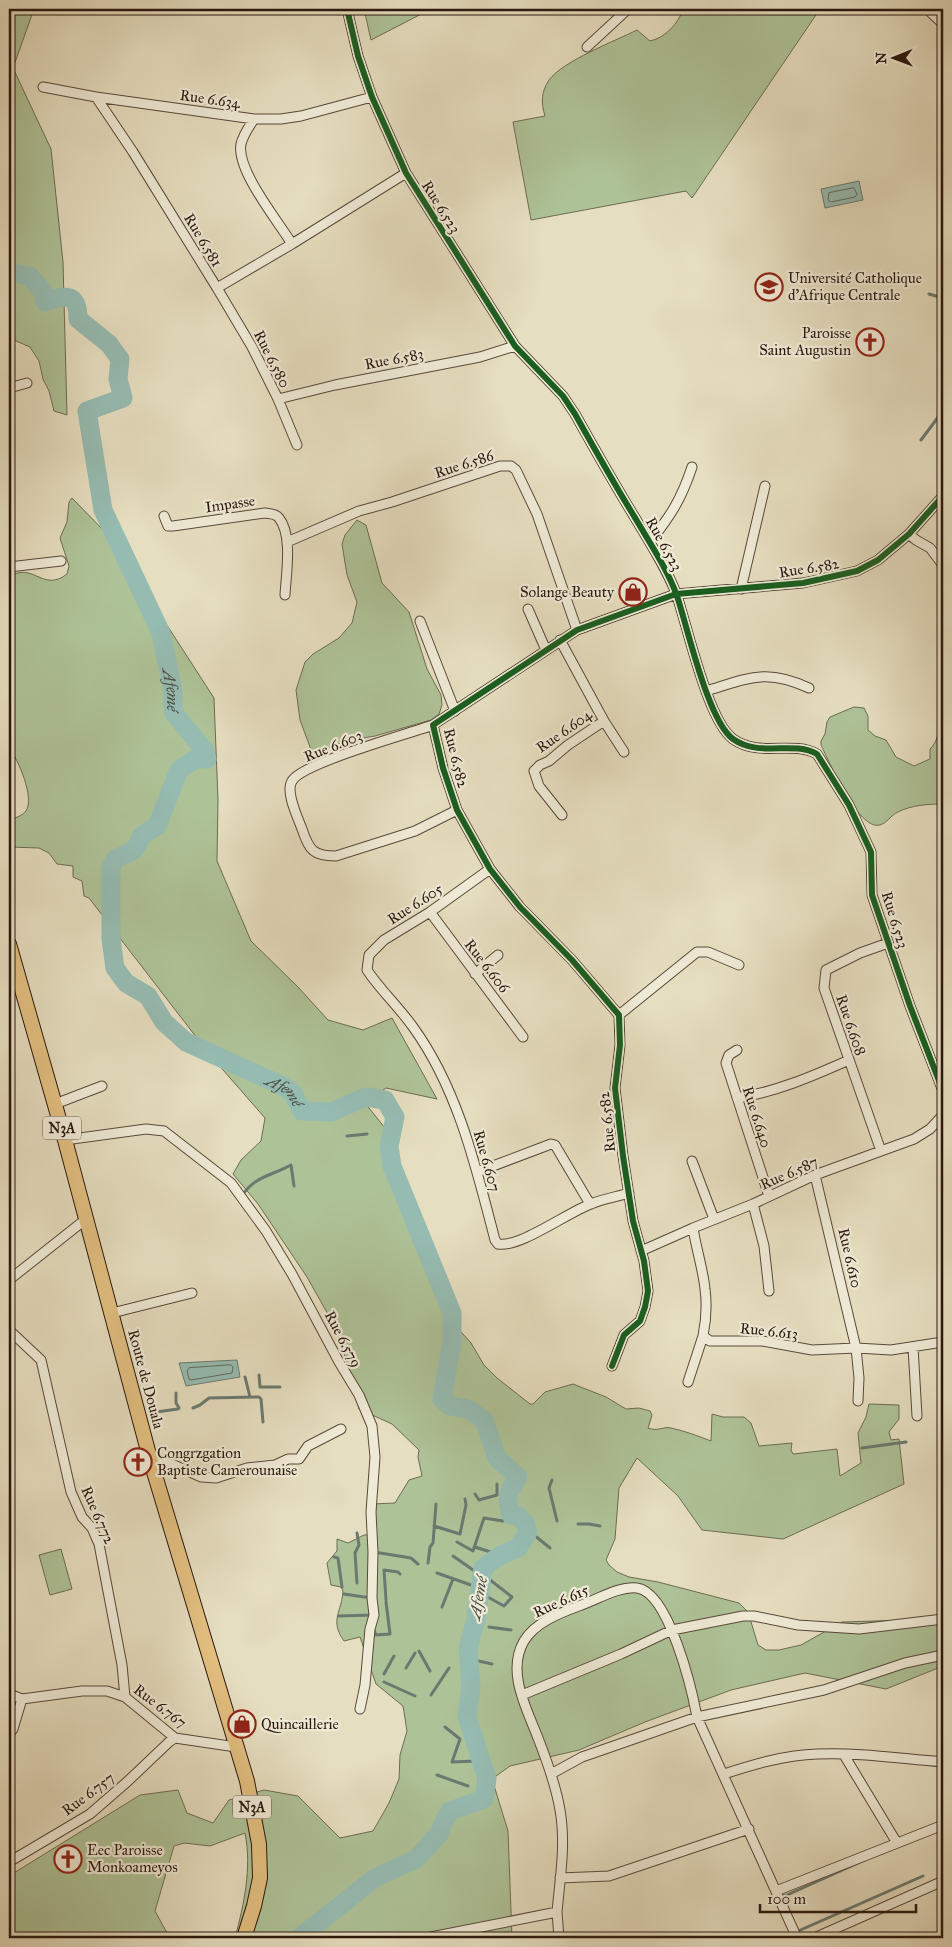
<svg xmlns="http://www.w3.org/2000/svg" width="952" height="1947" viewBox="0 0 952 1947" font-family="'IM FELL Great Primer',serif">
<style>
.green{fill:#aec297;stroke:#6c6c52}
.water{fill:#96bcb2;stroke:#6a7a70}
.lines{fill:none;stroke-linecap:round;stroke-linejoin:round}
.shore{stroke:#606a60;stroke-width:1}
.stream{stroke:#6a7a70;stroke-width:3}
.river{stroke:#96bcb2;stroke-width:19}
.minor-casing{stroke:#58493a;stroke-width:11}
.trunk-casing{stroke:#29170e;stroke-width:16}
.minor{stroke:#efead6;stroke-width:9}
.trunk{stroke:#e3bf80;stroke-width:14}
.cycleway-casing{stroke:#efead6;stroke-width:9}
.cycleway{stroke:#1b5e20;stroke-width:6}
.labels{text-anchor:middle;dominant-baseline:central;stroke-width:4.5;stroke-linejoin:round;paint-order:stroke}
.shield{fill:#efead6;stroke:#64564a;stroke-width:1}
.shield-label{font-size:14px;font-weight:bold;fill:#29170e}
.street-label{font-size:15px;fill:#29170e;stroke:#efead6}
.poi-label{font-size:15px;fill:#29170e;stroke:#efead6;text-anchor:start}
.water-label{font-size:16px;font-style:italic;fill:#4f5147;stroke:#efead6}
</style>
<rect width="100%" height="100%" fill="#e6dec0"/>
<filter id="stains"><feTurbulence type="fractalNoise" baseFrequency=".004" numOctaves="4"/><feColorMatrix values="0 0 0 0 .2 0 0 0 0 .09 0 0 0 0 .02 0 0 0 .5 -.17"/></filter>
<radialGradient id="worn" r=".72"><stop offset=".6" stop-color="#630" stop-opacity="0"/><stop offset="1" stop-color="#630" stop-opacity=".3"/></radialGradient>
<path class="green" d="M9 9H34L13 68 51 149 63 262 67 415 54 411 49 391 43 379 39 361 30 347 9 338Z
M364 9H431L371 40Z
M683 9H820L692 198 686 191 531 220 513 122 545 116C541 103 541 92 549 80 563 61 615 41 637 30L650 41C665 38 679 23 683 9Z
M72 498 110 537 214 698 218 800 217 861 251 941 298 987 328 1020 363 1030 392 1018 437 1099 386 1088 365 1103 385 1128 387 1168 417 1247 446 1315 471 1343 484 1365 497 1378 530 1404H533L545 1392 573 1384 606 1397 626 1409 639 1408 650 1411 652 1415 648 1428C657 1432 664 1426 671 1428 685 1431 698 1436 711 1441L712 1414 723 1417H744L751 1423 759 1446 792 1443 791 1450 793 1454 837 1449 840 1476 861 1463 858 1433 866 1417 869 1404 899 1405V1419L889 1432 891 1440 899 1439 904 1484 783 1539 702 1530 678 1496 637 1458 619 1488 615 1539 606 1560 609 1565 617 1572 629 1577 658 1582 739 1603 748 1612 758 1645 766 1650H779L801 1645 842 1622 943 1619V1666L886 1689 805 1673 731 1690 645 1722 579 1750 510 1766 492 1779 508 1831 512 1938H235C244 1904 252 1868 245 1833L210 1846 184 1843 174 1846 155 1911 166 1931 174 1938H9V1876L140 1795 178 1790 187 1813 213 1823 229 1800 264 1790 298 1796 340 1838 373 1831 389 1803 399 1779 400 1755 407 1731 403 1706 376 1684 360 1637 344 1641C329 1620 342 1612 343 1591L341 1587 331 1585 327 1563 337 1551V1539L348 1543 364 1535H371L372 1504 395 1503 409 1480 422 1476 418 1457 419 1450 392 1424 359 1409 348 1365 334 1325 307 1277 258 1204 233 1174 241 1160 261 1141 265 1118 210 1055 89 898 84 896 82 881 73 877V866L57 864 49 853 39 848 9 847V820C15 818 22 816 26 811 35 798 18 759 9 748V577C33 561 43 593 67 574L69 566 60 538 67 522 69 502Z
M357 520 366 525 382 583 409 612 427 669 441 695 442 705 439 714 431 720 375 736 345 741 313 755 300 720 296 690 305 662 313 654 339 638 352 623 357 602 347 575 342 544 345 535Z
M854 707 864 708 868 716V730L875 736 886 740 896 757 914 766 930 759V749C939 741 937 730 943 721V804C928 804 912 805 898 812 891 815 887 823 880 825 858 831 829 761 821 745V741L825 734 827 722 830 717Z
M61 1549 72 1589 50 1595 39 1555Z"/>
<path class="water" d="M859 181 863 200 825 208 821 189Z
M237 1360 240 1377 186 1386 179 1363Z"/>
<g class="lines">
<path class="shore" d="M854 188 857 194 855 197 831 202 828 200 829 193Z
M231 1365 233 1367 232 1373 191 1380 189 1379 187 1371 189 1368Z"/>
<path class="stream" d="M929 294 943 298
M921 440 939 416 943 406
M347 1136 367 1134
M242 1196C253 1177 273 1175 291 1165L294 1186
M259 1375 260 1387H280
M245 1377 250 1397
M176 1393V1403L179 1408
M193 1408 200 1405 209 1398 259 1397 261 1399 263 1422
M156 1412 178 1409
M862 1448 906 1442
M552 1480 549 1488 557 1521
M475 1494 479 1500 497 1495V1484
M578 1524H589L600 1526
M434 1526 460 1534 466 1505 465 1499
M527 1534 534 1535 550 1548
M457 1542 473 1551 484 1518 503 1521 508 1517
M475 1547 506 1557
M374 1552 411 1558 418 1564
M453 1556 476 1572
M334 1557 338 1558 342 1587
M428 1563 430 1547 433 1543 436 1504
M437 1573 471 1585
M357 1583 355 1553 359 1545 357 1533
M344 1594 371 1598
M479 1595H484L504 1606 512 1597 485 1576 482 1571
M386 1600 384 1570 398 1572 400 1574
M442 1607 453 1579
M339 1616 373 1615
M489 1627 511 1630
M374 1630 376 1635 390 1634 386 1602
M419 1651 430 1671
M474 1660 492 1664
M406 1668 415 1653
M384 1674 394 1656
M384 1682 415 1696
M431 1695 449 1668
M445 1727 460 1739 452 1762 476 1761
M437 1775 468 1786
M779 1897 787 1895 867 1859
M796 1932 923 1876"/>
<path class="river" id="s1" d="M9 272 30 276 43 292 45 302C66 295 78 292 78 319L109 344 120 359 118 379 123 398 87 411 103 510 161 633 173 692V712L204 750 207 759H195L179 770 157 826 141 836C138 851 128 853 115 859L111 868V939L115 968 126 983 148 996 164 1022 186 1042 285 1087 293 1094 302 1111 331 1112 366 1097 385 1100 395 1117 389 1146 392 1166 452 1313V1342L442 1399 450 1406 468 1409 484 1420 497 1458 518 1477C508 1493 505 1496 511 1515H517L525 1523 528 1532 518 1548 499 1556 483 1568 476 1619 468 1648 471 1687 467 1716 487 1779 484 1799 450 1811 444 1821 439 1834 416 1859 375 1878 299 1938"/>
<g class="minor-casing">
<path id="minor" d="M347 9 358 56 372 97 406 173 515 346 563 396 575 414C594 448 613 482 634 516 648 540 668 570 677 596 688 629 708 721 733 739 760 758 792 740 817 754L849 805 871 852 872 895 910 1006 943 1091
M927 9 943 24
M587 47 628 9
M43 87 96 97 254 119H281L301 116 372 97
M96 97 133 152 217 288 292 244 406 173
M254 119C249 127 243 135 241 144 236 170 278 221 292 244
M217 288 252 347 278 399 297 445
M9 388 27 383
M278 399 335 385 480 357 515 346
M164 516 168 526H173L265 513C270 514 275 513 279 518 293 535 286 575 285 595
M909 534 916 540 930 548 943 565
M287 542 359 511 392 502 500 466H511L516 470 537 514 577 630
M650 542C671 515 681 500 692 467
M9 567 61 561
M741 589 765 486
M528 609 546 650
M420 621 455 711
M560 640 604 721 568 745 549 761 540 765 534 771 539 786 562 815
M706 691C749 678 766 668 809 688
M604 721 624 752
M433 725C408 734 302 763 292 781 285 792 298 818 302 829 309 850 313 856 336 856L415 831 457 810
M490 869 430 912 384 940 369 955 367 970C381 991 399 1007 413 1027 458 1089 476 1167 495 1240L498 1244C520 1248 568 1212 591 1204 603 1199 616 1197 629 1193
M430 912 523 1037
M475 974 498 955
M619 1015 697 952H708L739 965
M737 1050 729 1055 726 1063 769 1196
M737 1098C776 1092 813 1076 849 1060
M55 1104 102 1086
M65 1140 146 1129 164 1131 231 1183 266 1231 292 1274 339 1362 359 1395 372 1426 375 1457 371 1512 373 1552 372 1598 374 1615 370 1629 365 1685 360 1709
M881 1151 824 988 826 970 860 953 888 943
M692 1161 714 1219
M477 1172 551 1144 555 1145 590 1204
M815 1175 856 1348 859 1378 858 1401
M753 1204 764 1246 769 1291
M693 1228C696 1248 703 1269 705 1289 707 1304 706 1321 703 1336L710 1341H762L812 1350 856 1348 891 1350 943 1342
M641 1251 693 1228 753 1204 815 1175 914 1139 930 1129 943 1115
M9 1280 86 1219
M112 1313 192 1293
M9 1330 41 1360 71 1492 82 1517 92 1528 99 1544 122 1665 125 1697
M913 1347 917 1416
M612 1366 624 1335 640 1321 645 1307 648 1291 644 1261 633 1221 623 1156 615 1088 620 1045 619 1015 572 960 520 907 490 869 457 810 443 768 433 725 577 630 676 594 803 583 857 571 878 560 909 534 943 496
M688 1382 703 1336
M151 1462 172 1464 201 1477 216 1478 247 1468 275 1465 288 1459H299L308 1446 341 1429
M9 1694 22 1699 82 1691H107L125 1697 175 1738 236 1747
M522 1695 621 1654 672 1630 743 1616H754L798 1625 859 1629 943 1619
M9 1734 13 1729 22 1699
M844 1755 897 1843
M551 1774 582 1757 697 1717 824 1690 905 1663 943 1655
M724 1774C755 1764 785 1755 817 1754 859 1752 902 1759 943 1762
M9 1862 90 1814 128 1781 169 1742 175 1738
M560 1878 609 1876 749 1829
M776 1891 943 1825
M557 1912 559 1938
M426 1938 557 1912C560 1878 566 1844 560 1810 556 1786 547 1761 538 1738 527 1709 506 1672 524 1641 536 1621 563 1612 584 1604 600 1598 620 1586 637 1588 669 1592 692 1690 697 1717L797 1938
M814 1938 943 1881"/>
</g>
<g class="trunk-casing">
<path id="trunk" d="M9 944 65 1140 151 1462 247 1781 259 1844 260 1878 254 1906 244 1938"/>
</g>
<use href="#minor" class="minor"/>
<use href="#trunk" class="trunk"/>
<g class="cycleway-casing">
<path id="cycleway" d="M347 9 358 56 372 97 406 173 515 346 563 396 575 414C594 448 613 482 634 516 648 540 668 570 677 596 688 629 708 721 733 739 760 758 792 740 817 754L849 805 871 852 872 895 910 1006 943 1091
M612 1366 624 1335 640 1321 645 1307 648 1291 644 1261 633 1221 623 1156 615 1088 620 1045 619 1015 572 960 520 907 490 869 457 810 443 768 433 725 577 630 676 594 803 583 857 571 878 560 909 534 943 496"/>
</g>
<use href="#cycleway" class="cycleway"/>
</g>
<defs>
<g id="university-ring" transform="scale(1.4375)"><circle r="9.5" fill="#efead6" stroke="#8f2418" stroke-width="1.5"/><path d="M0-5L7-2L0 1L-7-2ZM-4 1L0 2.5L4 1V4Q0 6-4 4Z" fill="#8f2418"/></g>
<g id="church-ring" transform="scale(1.4375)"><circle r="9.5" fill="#efead6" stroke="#8f2418" stroke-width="1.5"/><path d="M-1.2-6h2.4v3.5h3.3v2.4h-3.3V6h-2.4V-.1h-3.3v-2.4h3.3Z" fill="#8f2418"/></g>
<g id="shop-ring" transform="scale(1.4375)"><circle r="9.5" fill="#efead6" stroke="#8f2418" stroke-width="1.5"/><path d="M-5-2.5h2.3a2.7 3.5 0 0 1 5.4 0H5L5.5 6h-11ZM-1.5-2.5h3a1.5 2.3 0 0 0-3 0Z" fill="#8f2418"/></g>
</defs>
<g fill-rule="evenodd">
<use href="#university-ring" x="769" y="287"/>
<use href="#church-ring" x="870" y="342"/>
<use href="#shop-ring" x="633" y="592"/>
<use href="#church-ring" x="138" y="1462"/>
<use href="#shop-ring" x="242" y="1724"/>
<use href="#church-ring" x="68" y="1859"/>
</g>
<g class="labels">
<g class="shield">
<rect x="43" y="1116.5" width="38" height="23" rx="4"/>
<rect x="233" y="1795.5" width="38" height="23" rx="4"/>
</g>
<g class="shield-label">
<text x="62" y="1128">N3A</text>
<text x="252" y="1807">N3A</text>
</g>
<g class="street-label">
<text transform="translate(210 99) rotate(8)">Rue 6.634</text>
<text transform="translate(441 207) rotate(58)">Rue 6.523</text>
<text transform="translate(203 240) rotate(59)">Rue 6.581</text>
<text transform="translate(272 359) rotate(63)">Rue 6.580</text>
<text transform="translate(394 359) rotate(-11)">Rue 6.583</text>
<text transform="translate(464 464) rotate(-18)">Rue 6.586</text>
<text transform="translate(230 504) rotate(-8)">Impasse</text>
<text transform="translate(664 544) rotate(61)">Rue 6.523</text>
<text transform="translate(809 568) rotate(-9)">Rue 6.582</text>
<text transform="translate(564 731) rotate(-35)">Rue 6.604</text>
<text transform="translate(333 746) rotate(-22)">Rue 6.603</text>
<text transform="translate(456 758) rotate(76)">Rue 6.582</text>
<text transform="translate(415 904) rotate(-33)">Rue 6.605</text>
<text transform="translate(895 920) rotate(73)">Rue 6.523</text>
<text transform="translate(487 966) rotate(52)">Rue 6.606</text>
<text transform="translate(851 1025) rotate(71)">Rue 6.608</text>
<text transform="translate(757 1117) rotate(72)">Rue 6.640</text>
<text transform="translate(607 1122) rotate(-96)">Rue 6.582</text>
<text transform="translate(487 1161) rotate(74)">Rue 6.607</text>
<text transform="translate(789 1173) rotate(-24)">Rue 6.587</text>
<text transform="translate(850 1258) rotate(77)">Rue 6.610</text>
<text transform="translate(769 1331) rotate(6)">Rue 6.613</text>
<text transform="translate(343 1339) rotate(62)">Rue 6.579</text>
<text transform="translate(146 1379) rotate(75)">Route de Douala</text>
<text transform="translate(98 1515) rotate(66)">Rue 6.772</text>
<text transform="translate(561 1601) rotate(-25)">Rue 6.615</text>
<text transform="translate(160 1706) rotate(37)">Rue 6.767</text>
<text transform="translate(88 1794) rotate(-37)">Rue 6.757</text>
</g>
<g class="poi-label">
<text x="788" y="278">Université Catholique<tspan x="788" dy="17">d'Afrique Centrale</tspan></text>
<text x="851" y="333" text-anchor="end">Paroisse<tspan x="851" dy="17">Saint Augustin</tspan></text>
<text x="614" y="592" text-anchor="end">Solange Beauty</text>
<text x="157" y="1453">Congrzgation<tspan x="157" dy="17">Baptiste Camerounaise</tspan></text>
<text x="261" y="1724">Quincaillerie</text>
<text x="87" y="1850">Eec Paroisse<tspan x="87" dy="17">Monkoameyos</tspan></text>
</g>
<g class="water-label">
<text stroke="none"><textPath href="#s1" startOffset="532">Afemé</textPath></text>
<text stroke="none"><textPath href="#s1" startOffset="1085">Afemé</textPath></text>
<text transform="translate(478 1598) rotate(-80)">Afemé</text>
</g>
</g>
<rect width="952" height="1947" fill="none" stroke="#e6dec0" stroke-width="30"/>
<rect x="10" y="10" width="932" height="1927" fill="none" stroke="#29170e" stroke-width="2.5"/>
<rect x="15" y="15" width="922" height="1917" fill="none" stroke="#29170e"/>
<g transform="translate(894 58) rotate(269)" stroke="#efead6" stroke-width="4" paint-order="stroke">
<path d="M0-4L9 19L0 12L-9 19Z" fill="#29170e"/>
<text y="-8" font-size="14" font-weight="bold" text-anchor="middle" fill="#29170e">N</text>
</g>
<path d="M760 1904v8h156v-8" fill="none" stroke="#29170e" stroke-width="2.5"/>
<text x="767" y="1904" font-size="15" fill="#29170e" stroke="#efead6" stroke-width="4" paint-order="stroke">100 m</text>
<rect width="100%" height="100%" filter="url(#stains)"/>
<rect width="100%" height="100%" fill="url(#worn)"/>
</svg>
